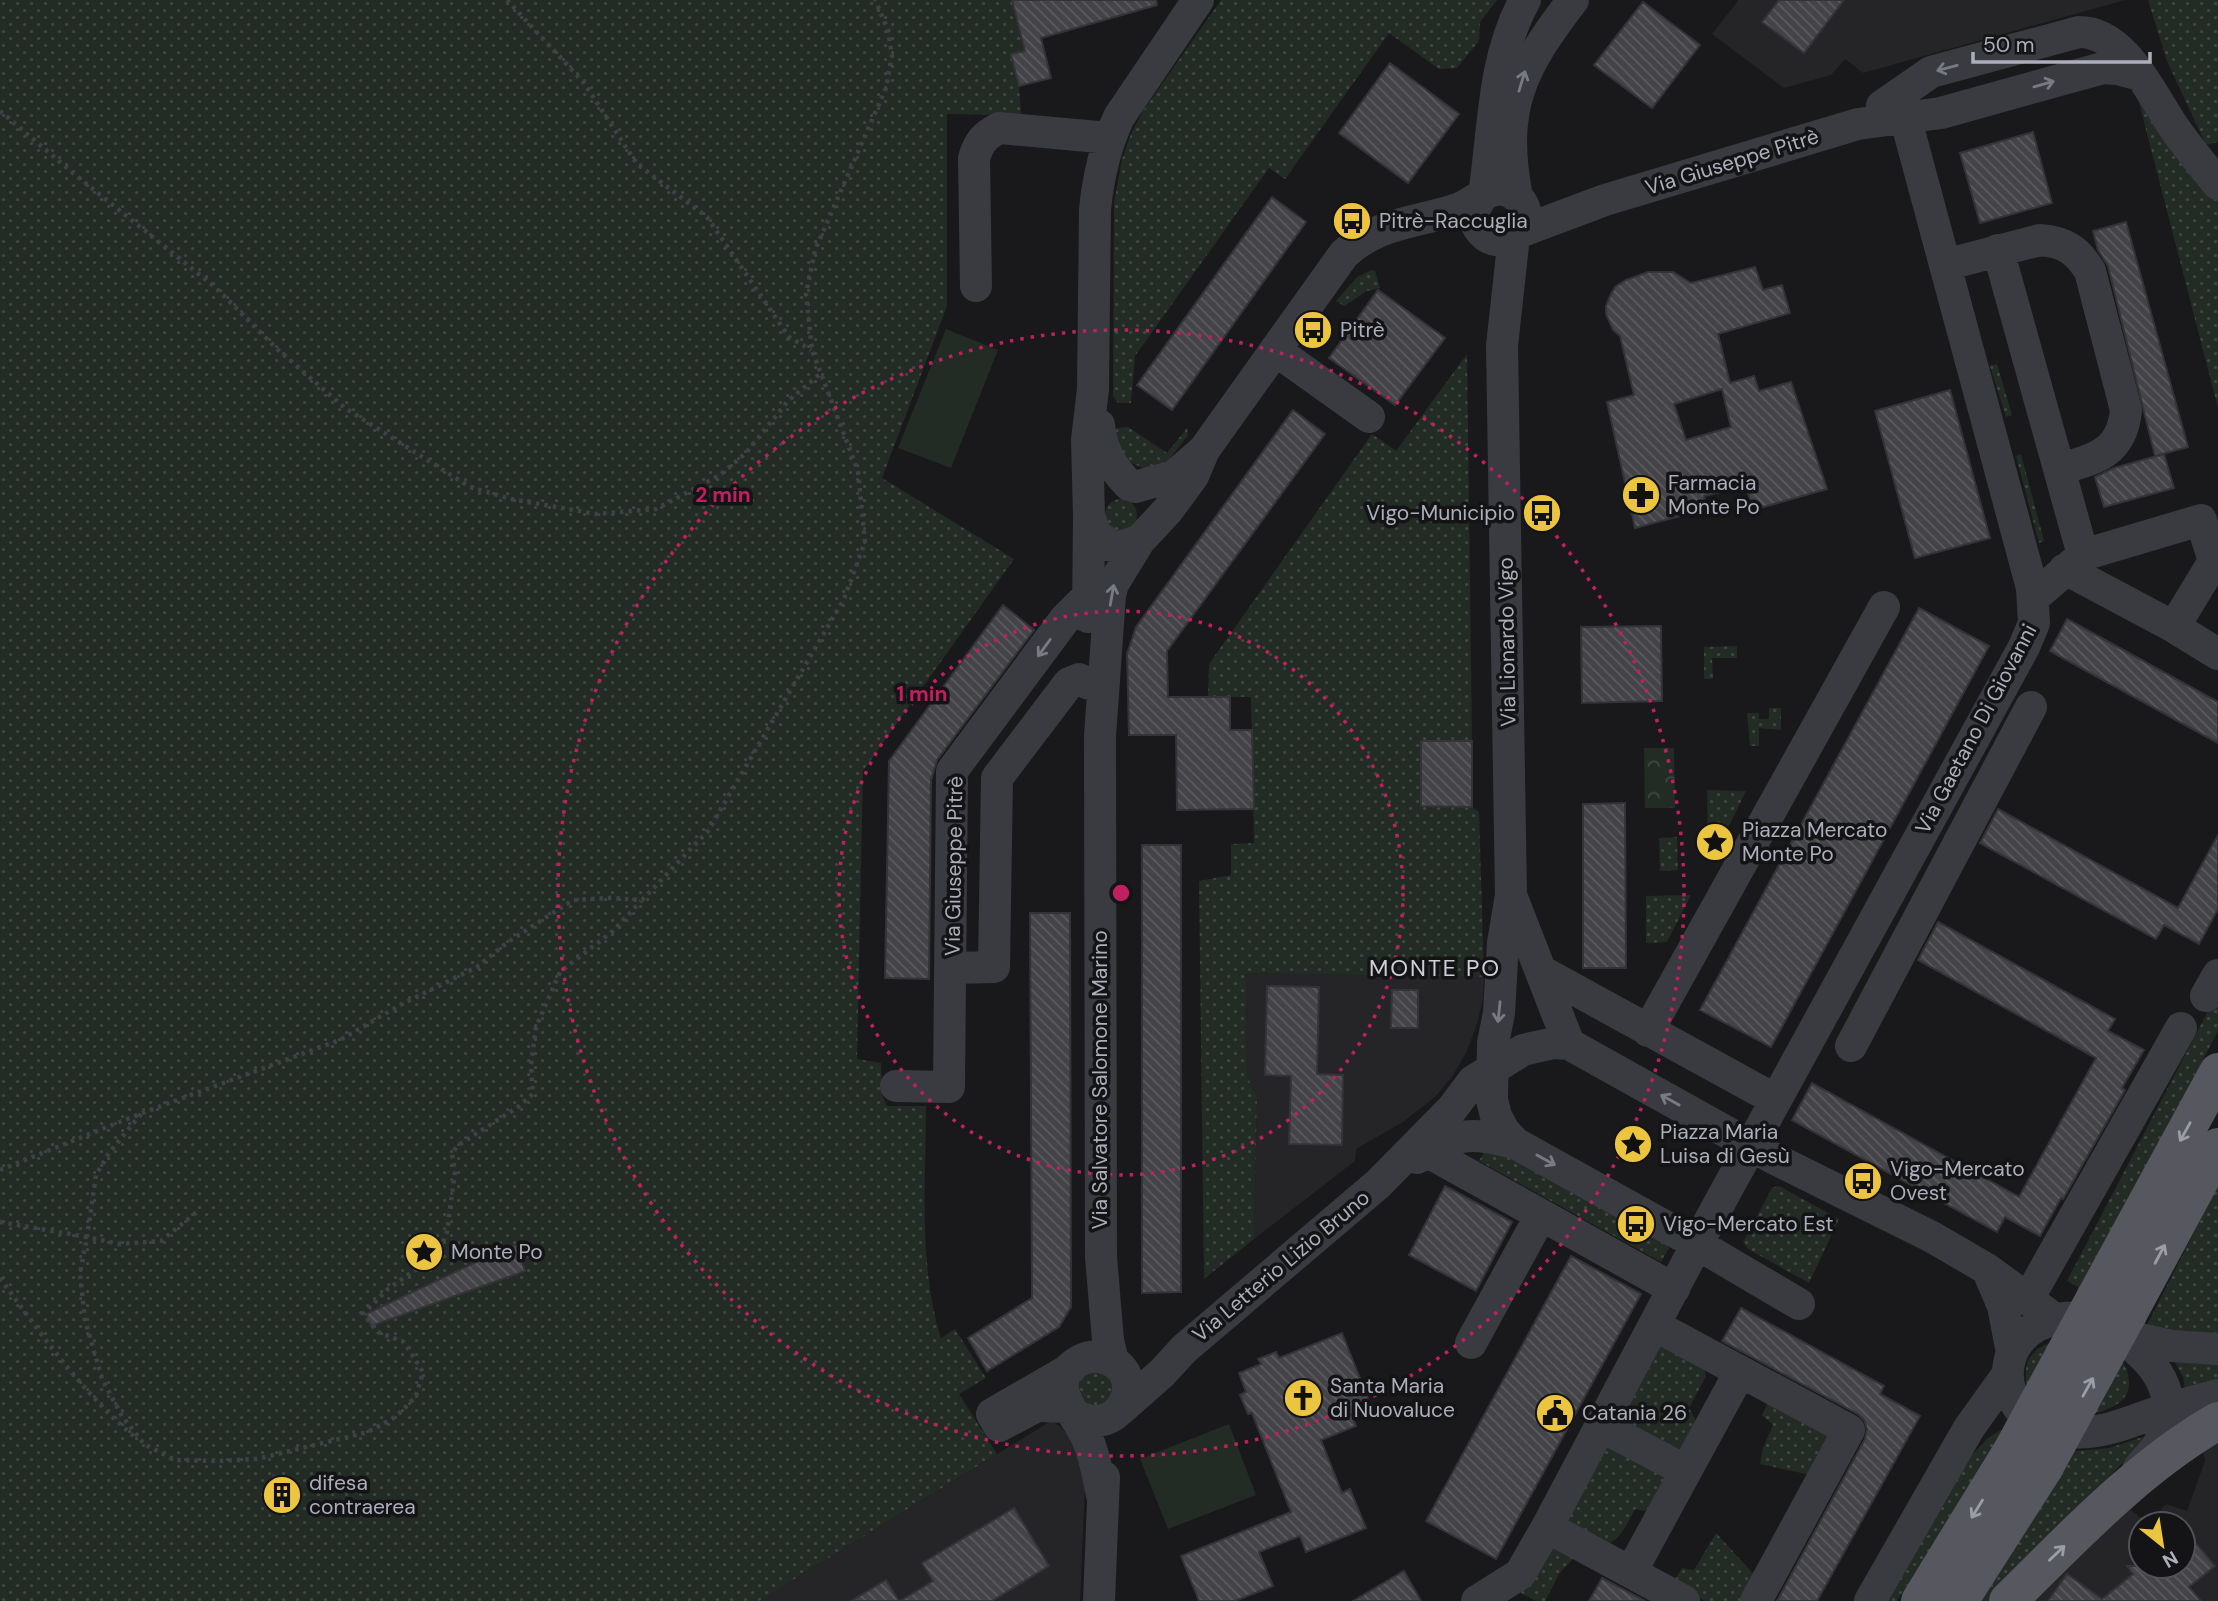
<svg xmlns="http://www.w3.org/2000/svg" width="2218" height="1601" viewBox="0 0 2218 1601" font-family="'DM Sans',sans-serif">
<style>
.built{fill:#252528}
.grass{fill:url(#grass-dots)}
.park{fill:url(#park-crowns)}
.pitch{fill:#232b25}
.building{fill:url(#building-back-hatch);stroke:#343337;stroke-width:2;fill-rule:evenodd}
.lines{fill:none;stroke-linecap:round;stroke-linejoin:round}
.path{stroke:#404147;stroke-width:4.5;stroke-dasharray:3.5 5;stroke-linecap:butt}
.minor{stroke:#3a3b40;stroke-width:32}
.major{stroke:#56575f;stroke-width:38}
.major-bridge{stroke:#56575f;stroke-width:38}
.oneway{stroke:#797b83}
.oneway2{stroke:#9b9da8}
.ring{fill:none;stroke:#c12060;stroke-width:3.5;stroke-dasharray:3.5 7}
.labels{text-anchor:middle;dominant-baseline:central;stroke-width:7;stroke-linejoin:round;paint-order:stroke}
.street-label{font-size:21px;fill:#acafba;stroke:#141416}
.poi-label{font-size:21px;fill:#acafba;stroke:#141416;text-anchor:start}
.neighbourhood-label{font-size:23px;letter-spacing:2px;fill:#cdced6;stroke:#141416}
.centre{fill:#c12060;stroke:#141416;stroke-width:3.5}
.ring-label{font-size:21px;text-anchor:middle;font-weight:bold;fill:#c12060;stroke:#141416;stroke-width:7;stroke-linejoin:round;paint-order:stroke}
</style>
<defs>
<pattern id="grass-dots" width="8" height="8" patternUnits="userSpaceOnUse" patternTransform="scale(1.75)"><rect width="8" height="8" fill="#232b25"/><path d="M2 2h.1M6 6h.1" fill="none" stroke="#404743" stroke-width="1.8" stroke-linecap="round"/></pattern>
<pattern id="park-crowns" width="20" height="18" patternUnits="userSpaceOnUse" patternTransform="scale(1.75)"><rect width="20" height="18" fill="#232b25"/><path d="M2 6a3 3 0 1 1 6 0M12 15a3 3 0 1 1 6 0" fill="none" stroke="#404743"/></pattern>
<pattern id="building-back-hatch" width="6" height="6" patternUnits="userSpaceOnUse" patternTransform="scale(1.75)"><rect width="6" height="6" fill="#444448"/><path d="M-1 5l2 2M0 0l6 6M5-1l2 2" fill="none" stroke="#5c5c60"/></pattern>
</defs>
<rect width="100%" height="100%" fill="#19191b"/>
<path class="built" d="M1737 0H2125L1863 73 1845 59 1831 75 1784 88 1712 34 1738 1Z
M1246 973 1484 977 1483 999 1476 1027 1466 1053 1452 1077 1435 1097 1403 1122 1356 1149 1355 1161 1254 1239 1257 1097 1247 1076Z
M1051 1421 1061 1427 1073 1441 1085 1486 1080 1601H759Z
M2218 1438V1601H2030L2128 1507 2147 1524H2141V1566H2183V1524H2147L2166 1504 2187 1511 2205 1461 2202 1448Z"/>
<path class="grass" d="M0 0H1012L1025 51 1012 54 1019 86 1021 115 947 114V306L882 478 1014 559 863 771 857 1059 881 1063 882 1095 887 1106H926C926 1182 918 1264 941 1338L955 1329 986 1378 959 1394 997 1454 759 1601H0Z
M1221 0H1497L1480 22 1479 41 1457 68 1439 69 1389 33 1285 179 1269 168 1135 356 1131 403H1118L1113 397 1114 203 1122 159 1131 134 1143 111Z
M2148 0H2218V142L2206 145 2167 61Z
M2135 87 2218 200V408Z
M1372 270 1375 271 1380 288 1367 291 1344 306 1336 301 1357 277Z
M1467 354 1472 741H1422L1421 806 1472 807 1479 812 1484 977 1246 973 1247 1076 1257 1097 1254 1239 1204 1279 1199 881 1231 875V844L1254 843 1251 697H1208L1209 664 1372 434 1396 451Z
M1997 364 2012 415 2006 417 1990 366Z
M1128 427 1167 453 1187 428 1188 435 1168 461 1145 469 1123 459 1115 432 1117 428Z
M2021 454 2044 541 2039 543 2016 456Z
M1105 515a16 16 0 1 1 32 0a16 16 0 1 1-32 0Z
M1737 646V658H1712L1713 679H1704V647Z
M1769 708H1781V730L1759 728V746H1750L1747 713H1759V719H1769Z
M1707 790 1746 791 1715 854 1708 855Z
M1677 837 1678 870 1660 871 1659 838Z
M1691 895 1667 942 1646 943V896Z
M2218 992V1031L2081 1289 2067 1281Z
M1488 1146 1670 1246 1661 1262 1479 1161Z
M2218 1185V1338L2190 1337 2147 1325Z
M1779 1186 1839 1219 1809 1283 1748 1249 1743 1242 1772 1188Z
M2066 1338C2079 1341 2105 1346 2115 1352 2120 1356 2125 1365 2127 1371 2136 1401 2113 1408 2090 1415L2028 1389C2019 1356 2038 1344 2066 1338Z
M1665 1339 1702 1362 1706 1376 1689 1408 1697 1423 1681 1452 1622 1419Z
M2218 1358V1387L2186 1396 2183 1377 2173 1359Z
M1086 1369 1114 1376 1110 1408 1078 1404 1073 1390Z
M1771 1397 1835 1431 1811 1475 1760 1464 1763 1448 1773 1425 1762 1415Z
M2010 1429 2066 1452 2109 1448 2149 1435 1991 1601H1981L1994 1449 1897 1601H1888L1968 1459 1988 1438 2001 1430Z
M1608 1444 1667 1477 1650 1512 1635 1509C1611 1557 1605 1549 1564 1524Z
M1716 1533 1758 1579 1747 1601H1705L1673 1583 1682 1568 1694 1570Z
M1555 1541 1576 1556 1559 1574 1545 1601H1536L1521 1593Z"/>
<path class="park" d="M1644 748H1674L1675 808H1645Z"/>
<path class="pitch" d="M946 329 998 350 951 468 898 448Z
M1229 1424 1256 1495 1168 1529 1140 1459Z"/>
<path class="building" d="M1012 0H1156L1157 5 1041 38 1051 78 1019 86 1011 54 1025 51Z
M1779 0H1844L1804 53 1762 22Z
M1643 2 1700 45 1652 108 1594 65Z
M1390 63 1459 114 1408 183 1339 133Z
M2033 132 2052 203 1980 223 1960 153Z
M1272 197 1306 222 1172 410 1137 385Z
M2126 222 2188 447 2155 456 2108 266 2098 250 2093 231Z
M1755 267 1763 290 1782 285 1790 313 1718 334 1730 383 1754 376 1759 391 1791 382 1827 489 1753 510 1746 486 1704 496 1707 509 1635 528 1607 402 1634 395 1620 336 1613 330 1606 314V306L1610 296 1615 287 1626 280 1648 272H1673L1691 283ZM1722 389 1731 427 1686 440 1674 404Z
M1378 290 1445 338 1395 405 1329 358Z
M1950 390 1990 538 1915 558 1875 411Z
M1293 410 1325 434 1167 651 1168 697H1230V730H1252L1254 809 1177 810 1176 735H1129L1127 654 1136 627Z
M2164 454 2174 488 2104 507 2095 477 2114 468Z
M1003 605 1034 630 937 760 931 780 929 979 885 978 889 761Z
M1919 608 1989 646 1771 1047 1700 1010Z
M2067 619 2218 702V743L2050 651Z
M1661 626 1662 701 1582 703 1581 627Z
M1421 741H1472V807L1421 806Z
M1625 803 1626 968H1583V804Z
M1998 809 2178 908 2218 835V909L2199 944 2164 925 2156 939 1980 843Z
M1142 845H1181V1292L1142 1293Z
M1030 913H1070L1071 1307 1059 1327 987 1371 968 1338 1032 1298Z
M1938 922 2115 1019 2108 1031 2144 1050 2122 1088 2125 1090 2063 1199 2061 1198 2040 1236 2005 1217 1997 1232 1792 1120 1812 1083 2019 1197 2096 1058 1918 960Z
M1267 986 1319 987 1317 1074 1343 1075 1342 1145 1289 1144 1291 1076 1265 1075Z
M1392 990H1418V1028H1391Z
M1445 1186 1512 1222 1476 1291 1409 1255Z
M517 1244 525 1271 371 1326 366 1314 504 1249Z
M1571 1256 1641 1294 1496 1559 1426 1521Z
M1741 1308 1884 1386 1880 1394 1920 1416 1817 1601H1777L1865 1439 1867 1429 1864 1420 1858 1414 1722 1341Z
M1342 1333 1371 1406 1351 1414 1356 1426 1321 1440 1342 1493 1350 1489 1366 1528 1306 1552 1300 1536 1259 1552 1273 1586 1235 1601H1199L1181 1556 1291 1512 1252 1413 1248 1414 1240 1395 1246 1392 1239 1373 1261 1364 1258 1359 1276 1352 1279 1358Z
M273 1475 287 1482 296 1491 271 1505Z
M1014 1508 1049 1566 992 1601H900L933 1581 922 1563Z
M2183 1528 2215 1566 2189 1587 2201 1601H2048L2067 1574 2102 1599 2133 1574 2127 1566H2183Z
M1404 1571 1421 1601H1353Z
M1602 1578 1645 1601H1589Z
M886 1580 899 1601H851Z"/>
<g class="lines">
<path class="path" d="M507 0 584 83 637 164 707 217 789 337 811 350
M0 111 73 173 215 287 277 349 345 408 470 487 511 499 596 514 656 509 720 475 746 453 788 401 821 373
M141 1114 109 1153 96 1175 87 1237 119 1244 161 1241 198 1211
M0 1170 142 1113 340 1040 402 1004 477 967 508 942 573 900 610 898 642 900 708 831 844 599 865 542 858 471 812 350 806 294 815 250 886 88 892 56 888 30 875 0
M0 1222 87 1237 80 1273 85 1320 102 1379 122 1416 144 1444 175 1460 219 1461 257 1459 368 1432 392 1419 403 1410 416 1396 423 1372 404 1342 378 1332 363 1314 388 1289 438 1254 447 1232 455 1171 452 1154 457 1146 518 1107 533 1094 531 1065 536 1027 560 972 613 931 641 901
M0 1278C41 1334 83 1394 137 1439"/>
<path class="minor" d="M1198 0 1119 117C1105 147 1098 177 1095 210L1093 389 1087 440 1089 516 1096 535 1112 546 1122 547 1140 540 1168 510 1193 476 1204 450
M1882 106 1931 72 2079 32C2127 32 2153 99 2177 132 2190 150 2204 167 2218 184
M1484 195C1494 130 1492 59 1525 0
M1517 197C1500 108 1520 69 1573 0
M1517 233 1605 200 1858 124 1941 113 2103 68 2118 69 2140 75
M1514 236 1502 346 1511 895 1503 943 1499 1013 1493 1043 1492 1100 1496 1116 1504 1131 1515 1143 1697 1244 1799 1304
M1998 250 2083 555
M1945 265 2040 240C2065 242 2077 250 2090 271L2126 410C2122 453 2096 459 2059 469
M976 286 974 158C979 142 984 136 999 128L1109 138
M1275 350 1369 417
M1099 425C1102 451 1111 466 1129 485
M1135 487 1174 476 1204 450 1344 254C1378 222 1416 223 1458 209 1471 204 1483 192 1496 190 1507 188 1518 195 1523 205 1527 213 1526 223 1520 230 1500 256 1461 229 1480 199
M2033 598 2083 555 2201 520 2214 561 2174 627 2065 569
M1088 617 1089 516
M2174 627 2218 654
M1511 895 1569 1044
M952 968 994 967 997 778 1069 683 1079 679 1089 684
M1541 971 1776 1100
M2206 996 2218 975
M1648 1031 1884 607
M1851 1046 2031 707
M896 1086 949 1087 952 771 1065 619 1088 596
M1428 1152 1674 1289
M1417 1158C1458 1132 1469 1132 1515 1143
M1988 1271 2003 1306 2012 1353
M2028 1299 2181 1028
M1654 1325 1849 1430 1756 1601
M2123 1335 2172 1346 2218 1349
M1471 1343 1541 1215
M1113 1362 1108 1340 1101 1257 1100 736 1110 595 1113 584 1140 540
M1068 1407 1037 1406 999 1426 992 1414 1070 1369
M1120 1410 1162 1373 1184 1349 1378 1184 1452 1109 1473 1081 1523 1050 1554 1043 1569 1044 1775 1159 1932 1237 1987 1269 2056 1320
M1074 1414C1116 1441 1149 1382 1112 1361 1102 1356 1091 1355 1081 1360 1042 1380 1076 1414 1087 1438 1095 1456 1098 1476 1102 1495
M1601 1426 1686 1471
M2138 1469C2144 1461 2153 1453 2158 1445 2177 1411 2168 1379 2141 1354 2132 1346 2125 1335 2114 1329 2083 1310 2035 1314 2015 1347 2007 1361 2006 1378 2011 1393 2019 1418 2045 1429 2069 1432 2103 1436 2135 1419 2167 1409 2184 1404 2201 1399 2218 1395
M1547 1527 1684 1601
M1631 1572 1740 1372
M1099 1601 1104 1477
M1477 1601 1520 1574 1547 1527 1697 1244 2024 647 2034 623 2032 588 1899 94
M1870 1601 1969 1428 2007 1375"/>
<path class="major" d="M2095 1298 2218 1072
M2128 1314 2218 1147
M1920 1601 2012 1451
M1959 1601 2044 1468
M2008 1601C2073 1537 2138 1467 2218 1421"/>
<path class="major-bridge" d="M2012 1451 2095 1298
M2044 1468 2128 1314"/>
</g>
<defs><path id="oneway-shaft" d="M-6 0H5M1.5-3L5.5 0L1.5 3" fill="none" stroke-width="1.6" stroke-linecap="round" stroke-linejoin="round" transform="scale(1.75)"/></defs>
<g class="oneway">
<use href="#oneway-shaft" transform="translate(1947 68) rotate(165)"/>
<use href="#oneway-shaft" transform="translate(1522 81) rotate(-73)"/>
<use href="#oneway-shaft" transform="translate(2044 84) rotate(-16)"/>
<use href="#oneway-shaft" transform="translate(1112 595) rotate(-80)"/>
<use href="#oneway-shaft" transform="translate(1044 648) rotate(126)"/>
<use href="#oneway-shaft" transform="translate(1499 1012) rotate(96)"/>
<use href="#oneway-shaft" transform="translate(1670 1100) rotate(-151)"/>
<use href="#oneway-shaft" transform="translate(1546 1160) rotate(29)"/>
</g>
<g class="oneway2">
<use href="#oneway-shaft" transform="translate(2185 1132) rotate(119)"/>
<use href="#oneway-shaft" transform="translate(2160 1254) rotate(-62)"/>
<use href="#oneway-shaft" transform="translate(2088 1387) rotate(-61)"/>
<use href="#oneway-shaft" transform="translate(1977 1509) rotate(122)"/>
<use href="#oneway-shaft" transform="translate(2057 1553) rotate(-44)"/>
</g>
<g class="ring">
<circle cx="1121" cy="893" r="282"/>
<circle cx="1121" cy="893" r="563"/>
</g>
<defs>
<g id="bus-disc" transform="scale(2.0125)"><circle r="9.5" fill="#ecc540" stroke="#141416"/><path d="M-5-6H5V4H4V6H2V4H-2V6H-4V4H-5ZM-3.5-4V0h7V-4ZM-3.5 1.2v1.5H-2V1.2ZM2 1.2v1.5H3.5V1.2Z" fill="#111"/></g>
<g id="pharmacy-disc" transform="scale(2.0125)"><circle r="9.5" fill="#ecc540" stroke="#141416"/><path d="M-2-6h4v4h4v4h-4v4h-4v-4h-4v-4h4Z" fill="#111"/></g>
<g id="sight-disc" transform="scale(2.0125)"><circle r="9.5" fill="#ecc540" stroke="#141416"/><path d="M0-6L1.8-2.2L6-1.7L2.9 1.2L3.7 5.4L0 3.3L-3.7 5.4L-2.9 1.2L-6-1.7L-1.8-2.2Z" fill="#111"/></g>
<g id="church-disc" transform="scale(2.0125)"><circle r="9.5" fill="#ecc540" stroke="#141416"/><path d="M-1.2-6h2.4v3.5h3.3v2.4h-3.3V6h-2.4V-.1h-3.3v-2.4h3.3Z" fill="#111"/></g>
<g id="civic-disc" transform="scale(2.0125)"><circle r="9.5" fill="#ecc540" stroke="#141416"/><path d="M-.6-6.5H3V-4.5H.6V-3L4-1V1h2V6H-6V1h2V-1L-.6-3ZM-1.2 2.5V6h2.4V2.5Z" fill="#111"/></g>
<g id="building-disc" transform="scale(2.0125)"><circle r="9.5" fill="#ecc540" stroke="#141416"/><path d="M-4-6H4V6H1V3H-1V6H-4ZM-2.5-4.3h1.7v1.8h-1.7ZM.8-4.3h1.7v1.8H.8ZM-2.5-1h1.7V.8h-1.7ZM.8-1h1.7V.8H.8Z" fill="#111"/></g>
</defs>
<g fill-rule="evenodd">
<use href="#bus-disc" x="1352" y="221"/>
<use href="#bus-disc" x="1313" y="330"/>
<use href="#pharmacy-disc" x="1641" y="495"/>
<use href="#bus-disc" x="1542" y="513"/>
<use href="#sight-disc" x="1715" y="842"/>
<use href="#sight-disc" x="1633" y="1144"/>
<use href="#bus-disc" x="1863" y="1181"/>
<use href="#bus-disc" x="1636" y="1224"/>
<use href="#sight-disc" x="424" y="1252"/>
<use href="#church-disc" x="1303" y="1398"/>
<use href="#civic-disc" x="1555" y="1413"/>
<use href="#building-disc" x="282" y="1495"/>
</g>
<g class="labels">
<g class="street-label">
<text transform="translate(1732 162) rotate(-17)">Via Giuseppe Pitrè</text>
<text transform="translate(1507 642) rotate(-91)">Via Lionardo Vigo</text>
<text transform="translate(1976 729) rotate(-62)">Via Gaetano Di Giovanni</text>
<text transform="translate(954 866) rotate(-89)">Via Giuseppe Pitrè</text>
<text transform="translate(1100 1080) rotate(-90)">Via Salvatore Salomone Marino</text>
<text transform="translate(1281 1266) rotate(-40)">Via Letterio Lizio Bruno</text>
</g>
<g class="poi-label">
<text x="1379" y="221">Pitrè-Raccuglia</text>
<text x="1340" y="330">Pitrè</text>
<text x="1668" y="483">Farmacia<tspan x="1668" dy="24">Monte Po</tspan></text>
<text x="1515" y="513" text-anchor="end">Vigo-Municipio</text>
<text x="1742" y="830">Piazza Mercato<tspan x="1742" dy="24">Monte Po</tspan></text>
<text x="1660" y="1132">Piazza Maria<tspan x="1660" dy="24">Luisa di Gesù</tspan></text>
<text x="1890" y="1169">Vigo-Mercato<tspan x="1890" dy="24">Ovest</tspan></text>
<text x="1663" y="1224">Vigo-Mercato Est</text>
<text x="451" y="1252">Monte Po</text>
<text x="1330" y="1386">Santa Maria<tspan x="1330" dy="24">di Nuovaluce</tspan></text>
<text x="1582" y="1413">Catania 26</text>
<text x="309" y="1483">difesa<tspan x="309" dy="24">contraerea</tspan></text>
</g>
<g class="neighbourhood-label">
<text x="1435" y="968">MONTE PO</text>
</g>
</g>
<circle cx="1121" cy="893" r="10" class="centre"/>
<g class="ring-label">
<text x="723" y="502">2 min</text>
<text x="922" y="701">1 min</text>
</g>
<g transform="translate(2162 1545) rotate(150)"><circle r="33" fill="#141416" stroke="#515258" stroke-width="2"/>
<path d="M0-5L12 26L0 18L-12 26Z" fill="#ecc540"/>
<text y="-10" font-size="19" font-weight="bold" text-anchor="middle" fill="#acafba">N</text>
</g>
<path d="M1973 52v10h177v-10" fill="none" stroke="#acafba" stroke-width="3.5"/>
<text x="1983" y="52" font-size="21" fill="#acafba" stroke="#141416" stroke-width="5" paint-order="stroke">50 m</text>
</svg>
